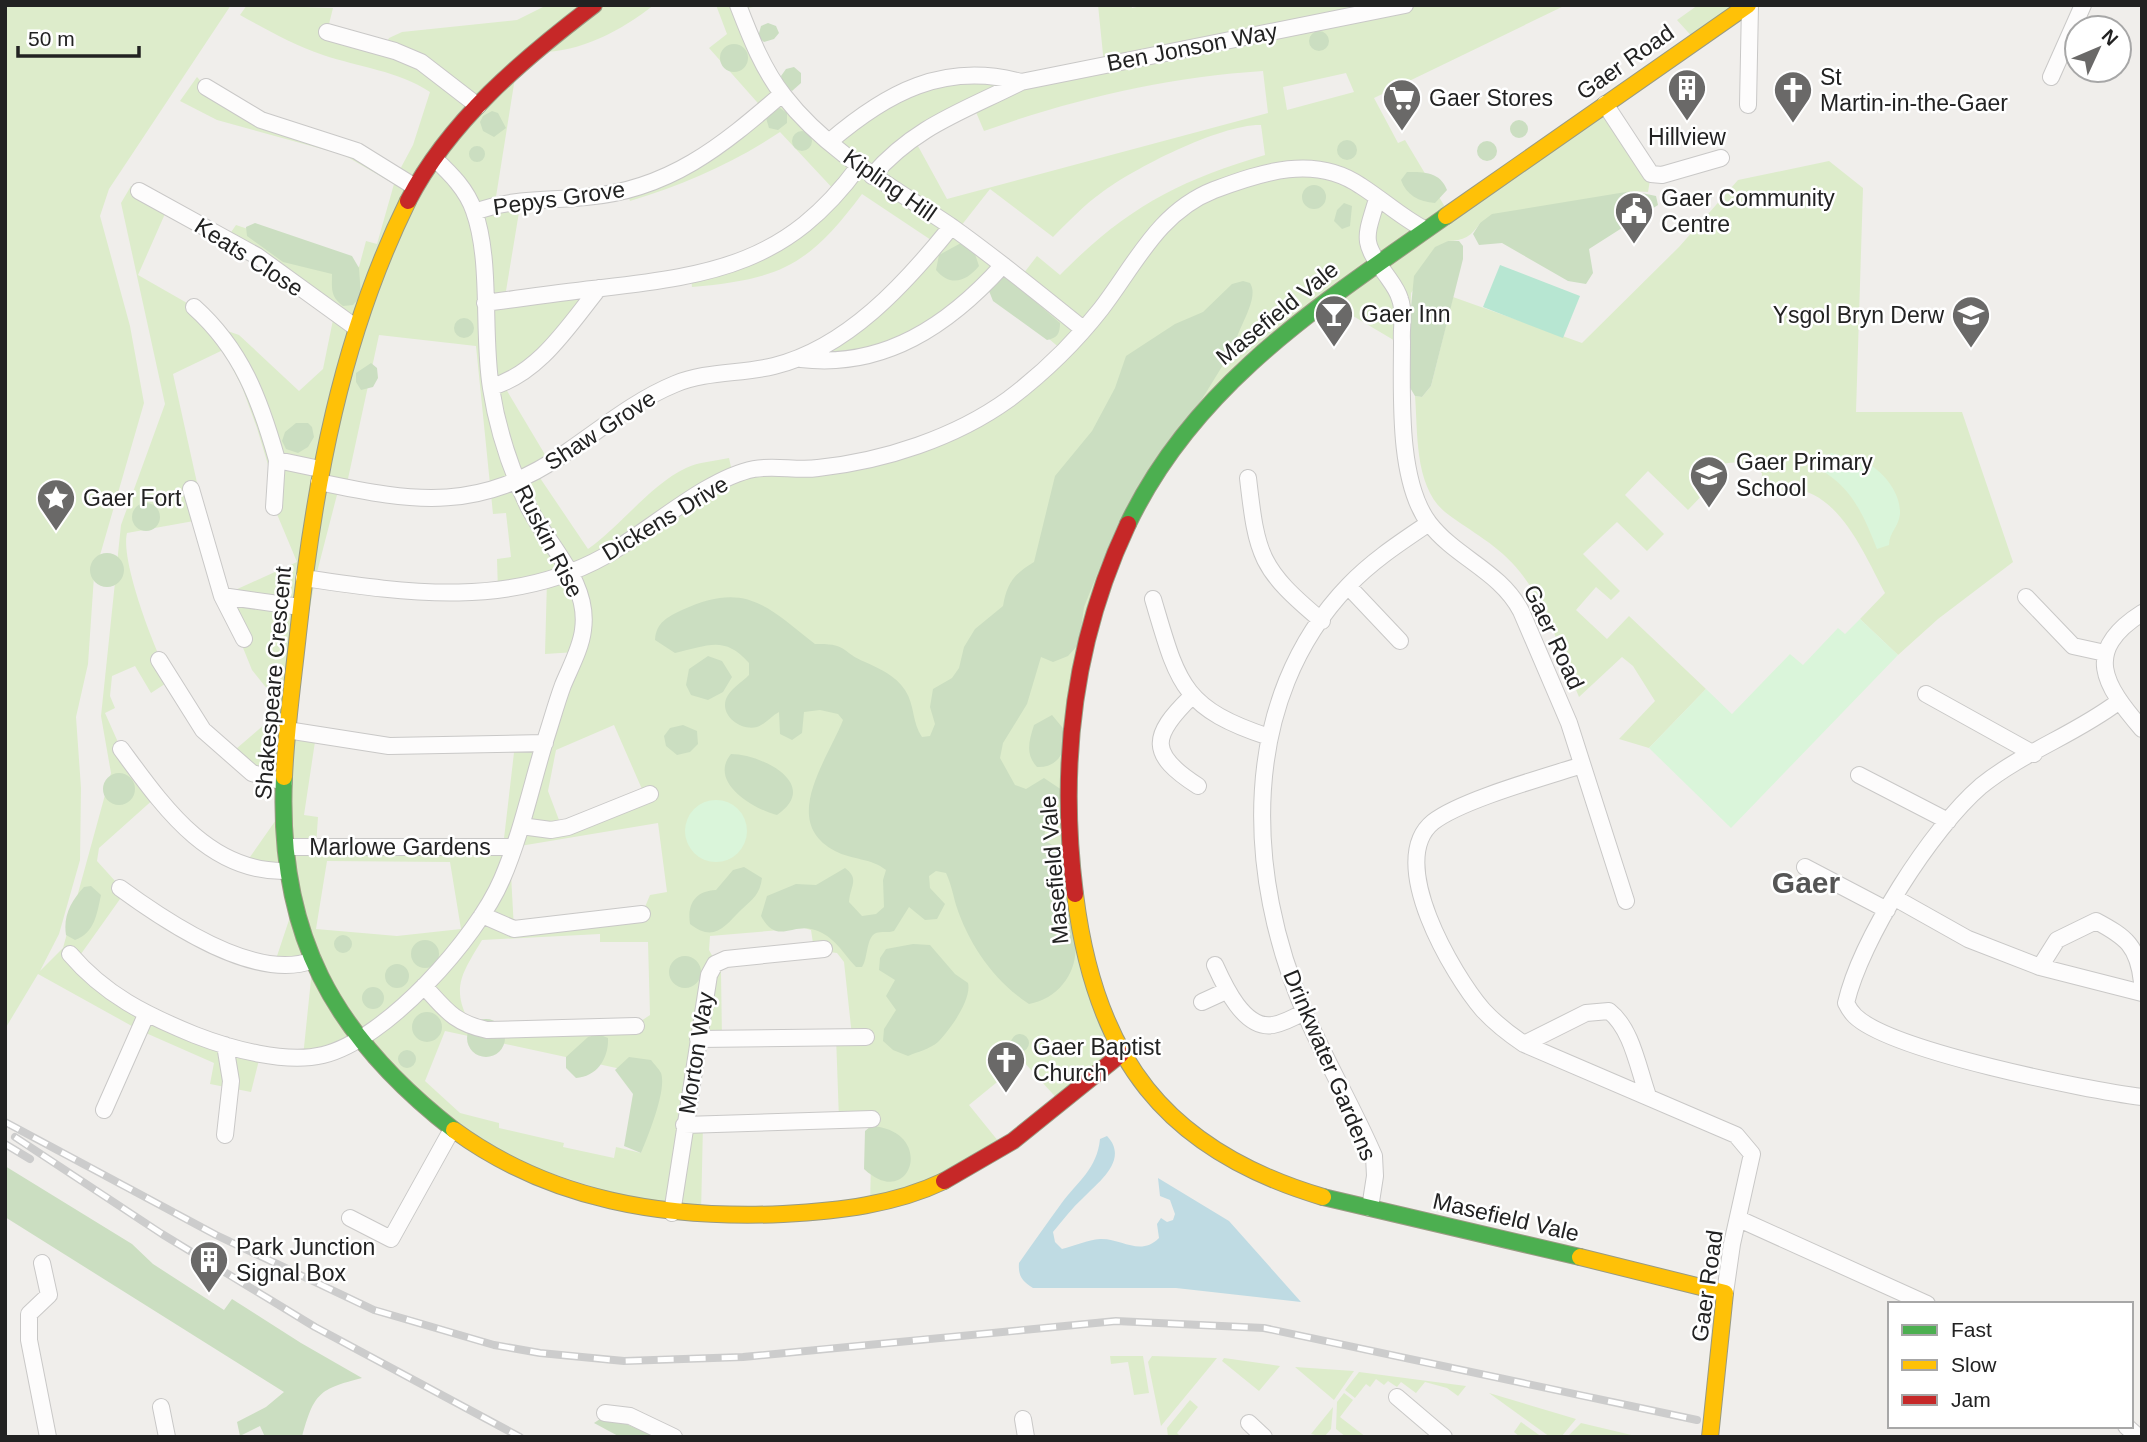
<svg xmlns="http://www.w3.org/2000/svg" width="2147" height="1442" viewBox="0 0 2147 1442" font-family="Arial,sans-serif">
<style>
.grass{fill:#ddeccb;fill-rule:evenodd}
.forest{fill:#cbdec1}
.park{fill:#daf5da}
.pitch{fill:#b7e6d2}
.water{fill:#bfdbe3}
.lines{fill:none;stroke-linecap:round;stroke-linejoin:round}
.street-casing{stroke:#c9c8c7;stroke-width:18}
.fast-casing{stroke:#999a82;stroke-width:18}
.slow-casing{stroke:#999a82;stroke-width:18}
.jam-casing{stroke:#999a82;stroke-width:18}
.street{stroke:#fdfcfc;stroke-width:16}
.fast{stroke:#4caf50;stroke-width:16}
.slow{stroke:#ffc107;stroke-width:16}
.jam{stroke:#c62828;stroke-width:16}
.rail-casing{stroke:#ccc;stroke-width:8}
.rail{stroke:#fff;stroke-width:5;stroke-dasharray:16;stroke-linecap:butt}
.labels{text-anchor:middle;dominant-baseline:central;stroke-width:5;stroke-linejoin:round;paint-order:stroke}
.street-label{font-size:23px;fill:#222;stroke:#fff}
.poi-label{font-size:23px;fill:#222;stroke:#fff;text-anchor:start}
.district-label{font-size:30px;font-weight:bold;fill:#555;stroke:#fff}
</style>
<rect width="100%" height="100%" fill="#f0eeeb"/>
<path class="grass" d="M5 5H231L109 189 100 216 130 326 144 403 94 576 88 664 76 717 81 788 80 860 59 934 40 971 63 948 111 773 101 716 121 525 165 404 121 203 131 186 168 207 138 275 194 307 216 327 239 335 299 391 323 369 334 315 227 238 236 225 359 267 366 241 377 244 394 184 344 155 217 120 180 101 197 77 206 87 397 175 413 145 430 92C398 71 359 67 323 55 294 45 267 30 240 15L247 5 333 8 327 32 384 48 389 38 402 32 517 20 547 5H654C619 32 578 54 533 52L517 65 495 203 521 200 505 297 599 288 555 343 503 384 550 463 536 472 588 549C621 526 650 485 686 468 698 462 715 461 729 458L733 476 814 469 966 425 1062 350 986 285 901 346 818 361 835 338 937 244 862 194C808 266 781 279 692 287L691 276 762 253 837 193 780 132C732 164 685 184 630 201L626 190 645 185 764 110 709 48 727 34 716 5H762L740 10 760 56 829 142 941 79 1021 82 1104 64 1098 5H1131L1132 8 1146 5H1566L1374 98 1398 143 1405 140 1448 212 1605 104 1651 174 1648 192 1632 191 1480 223C1472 236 1463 241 1448 241L1411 293 1410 327 1401 335 1402 345 1326 300 1257 352 1146 490 1077 679 1075 907 1121 1054 1061 1103 1023 1061 969 1105 1003 1147 870 1205 872 1120H839L836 1036H852L844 962 837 953 814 950 811 930 804 928 710 936 709 950 721 972 722 1039H698L685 1124H703L701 1214 672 1213 487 1152 359 1040 303 1057 313 960 274 965 295 902 288 872 243 867 285 807 284 782 229 755 273 717 276 700 252 670 222 596 297 562 274 507 269 468 257 428 242 387 223 350 173 374 205 519 127 533C120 561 156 654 171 680L151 693 135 666 112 676 110 696 115 708 105 713 121 749 156 797 99 848 97 861 125 892 76 961 146 1015 261 1052 251 1092 210 1084 214 1063 139 1030 38 974 5 1029ZM1263 71 1268 113 947 199 913 137 973 105 984 131C1074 99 1167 77 1263 71ZM1346 73 1354 92 1287 110 1283 87ZM1261 125 1265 155C1177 181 1125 209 1060 275L1037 256 1020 278 957 231 990 189 1053 237C1068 222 1084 205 1101 193 1134 168 1221 124 1261 125ZM379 335 476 346 493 514 506 513 511 557 497 559 498 591 547 580 545 654 576 652 545 743 515 744 503 847 316 846 318 817 304 815 316 735 288 729 315 580 339 487 346 488ZM614 725 645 796 562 828 548 791 556 750ZM658 823 667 892 650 895 642 914 514 929 510 857 514 847ZM327 861 450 862 461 929 397 936 316 929ZM600 934V942H648L650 1015 641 1021 472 1027C450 989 461 975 482 940ZM445 1031 658 1077 641 1153 616 1147 614 1158 563 1147 564 1143 499 1128V1123L460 1113 425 1081Z
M1698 5H1748L1696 41 1677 20Z
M1829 161 1863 188 1856 412H1962L2013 562 1938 619 1898 655 1860 619 1885 593C1865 556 1838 487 1787 489 1779 489 1769 495 1761 498L1762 473C1746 461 1729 459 1711 469V486L1688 510 1648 471 1625 495 1664 534 1647 551 1617 522 1583 554 1620 591 1611 600 1596 587 1576 610 1607 639 1629 616 1706 689 1649 748 1619 739 1655 701 1633 666 1622 657 1579 697C1562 655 1548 607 1520 572 1499 545 1471 532 1445 512 1414 486 1418 432 1415 396L1422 397 1431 386 1453 297 1582 343 1679 247 1738 180Z
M1110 1356H1143L1149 1393 1134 1395 1128 1362 1111 1364Z
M1152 1356 1217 1358 1161 1426 1148 1362Z
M1224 1358 1280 1366 1259 1391 1222 1361Z
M1295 1367 1354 1371 1334 1400Z
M1359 1372 1466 1386 1458 1396 1447 1388 1425 1382 1416 1393 1401 1382 1397 1387 1388 1381 1384 1385 1376 1379 1370 1387 1366 1384 1355 1398 1345 1390Z
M1344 1393 1353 1400 1340 1417 1366 1437H1346L1336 1429 1337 1402Z
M1489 1393 1576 1419 1561 1437H1550Z
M1190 1400 1198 1407 1177 1433 1181 1437H1168L1167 1428Z
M1333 1407 1331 1429 1324 1437 1311 1434Z
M1521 1422 1542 1437H1520L1514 1432Z
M1581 1423 1640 1437H1567Z"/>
<path class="forest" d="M768 23 776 26 779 33 774 39 764 42 758 37 761 26Z
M1309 41a10 10 0 1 1 20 0a10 10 0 1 1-20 0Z
M720 58a14 14 0 1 1 28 0a14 14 0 1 1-28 0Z
M794 67 801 73V83L792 91 784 85 781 76 786 69Z
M780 108 787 113V123L778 130 769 128 766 118 771 111Z
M492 111 498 113 506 128 494 137 483 131 480 122 483 116Z
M1510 129a9 9 0 1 1 18 0a9 9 0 1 1-18 0Z
M792 141a10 10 0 1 1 20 0a10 10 0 1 1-20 0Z
M1337 150a10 10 0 1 1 20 0a10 10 0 1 1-20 0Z
M1477 151a10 10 0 1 1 20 0a10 10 0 1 1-20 0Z
M469 154a8 8 0 1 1 16 0a8 8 0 1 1-16 0Z
M1407 172C1425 172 1440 172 1447 190L1435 203C1419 202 1406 195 1401 180Z
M1302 197a12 12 0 1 1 24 0a12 12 0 1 1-24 0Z
M1632 191 1656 196 1658 205 1589 249 1593 273 1586 284 1568 281 1502 243 1479 245 1473 234 1480 223 1492 214Z
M1344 203 1352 206 1350 226 1342 229 1334 221 1337 210Z
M255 223 352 256 359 268 361 296 353 305 343 306C330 296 332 289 332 274L283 262 247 236 246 227Z
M1448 241H1459L1463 246V259L1431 386 1422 397 1415 396 1409 386 1407 348 1414 276 1435 247Z
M961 243 973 248 979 266C966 282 950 287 936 270L939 255Z
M1003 277 1008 278 1060 323C1060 334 1057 338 1047 340L993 301 989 291 995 280Z
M1243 281 1250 283C1260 298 1238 327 1234 347L1102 562 1084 607 1079 644 1068 656 1053 662 1041 657 1027 704 1003 743 1000 758 1015 785 1026 789 1044 778 1062 790C1060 810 1042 820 1045 841 1076 855 1054 873 1058 897 1061 909 1070 920 1073 932 1083 964 1063 998 1029 1004 994 981 969 945 956 905 953 894 951 884 946 873L936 871 929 876 930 888 945 904 937 919 925 920 909 907 894 931C889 933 881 931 876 933 866 937 868 959 862 967H856C843 953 834 936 815 930 792 922 777 946 761 916L767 896 796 884 816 885 845 868C860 879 850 886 849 902L862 916 876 914 884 907 883 880 886 870C871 858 852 860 835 851 779 822 828 759 843 720L838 714 820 710 804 712 802 733 792 740 780 734 779 712C771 716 766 724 757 727 741 731 720 716 726 699 729 690 742 682 749 675V663C724 635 708 646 675 653L655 640C656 622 668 617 682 610 745 581 766 605 815 644 848 643 841 652 865 662 880 669 895 675 905 690 915 705 912 723 922 737L930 736 935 724 930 707 933 689 952 678 959 668 964 647 975 629 1003 606C1007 583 1014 574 1034 562L1055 476 1092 431 1115 388 1126 356 1175 324 1203 312 1232 284Z
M454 328a10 10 0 1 1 20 0a10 10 0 1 1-20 0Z
M371 363 377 368 378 378 373 387 361 390 356 382V373Z
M296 423H308L312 427 314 437 308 447 298 453 286 449 282 441 285 432Z
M132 517a14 14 0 1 1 28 0a14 14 0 1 1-28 0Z
M90 570a17 17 0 1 1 34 0a17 17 0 1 1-34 0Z
M708 656 722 661 732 677 723 692 708 700 691 695 686 685 689 669Z
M1052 715 1067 733C1065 751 1059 768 1037 767 1025 754 1029 741 1034 725Z
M683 725 697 731 698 744 690 752 677 755 666 746 664 736 670 728Z
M731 754C761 754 822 784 777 815 753 809 708 782 731 754Z
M103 789a16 16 0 1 1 32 0a16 16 0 1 1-32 0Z
M744 867 762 878C760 894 753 899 741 910 725 926 714 943 690 924 687 904 695 891 716 890L733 870Z
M91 886 101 895C97 913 95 933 75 940L66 935C63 916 71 901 84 887Z
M334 944a9 9 0 1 1 18 0a9 9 0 1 1-18 0Z
M411 954a14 14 0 1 1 28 0a14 14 0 1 1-28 0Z
M913 944 930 945 955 974 968 983C972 999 950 1030 938 1042 930 1049 917 1052 908 1056L893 1050 883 1041 884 1029 896 1010 886 996 895 980 879 970 880 958 886 949Z
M669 972a16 16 0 1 1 32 0a16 16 0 1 1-32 0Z
M385 976a12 12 0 1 1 24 0a12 12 0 1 1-24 0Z
M362 998a11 11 0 1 1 22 0a11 11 0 1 1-22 0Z
M412 1027a15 15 0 1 1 30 0a15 15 0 1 1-30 0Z
M467 1038a19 19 0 1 1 38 0a19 19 0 1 1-38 0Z
M1011 1043a9 9 0 1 1 18 0a9 9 0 1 1-18 0Z
M598 1034 608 1038C609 1058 597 1077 576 1078L566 1068V1057L588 1037Z
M398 1059a9 9 0 1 1 18 0a9 9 0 1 1-18 0Z
M629 1057 651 1060C654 1064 659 1069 661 1073 667 1090 648 1136 641 1153L624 1146 633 1094 615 1070Z
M871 1126C937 1130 911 1213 864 1169L865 1131Z
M5 1166 132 1244 153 1264 224 1310 232 1299 301 1343 362 1378C319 1389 314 1393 302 1437H265L260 1426 240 1436 237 1422 266 1407 284 1392 5 1217Z
M600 1419 624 1423 656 1437H620L594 1423Z"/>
<path class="park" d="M1831 453C1840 456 1849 455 1858 459 1879 466 1901 490 1900 514 1899 526 1889 533 1889 545L1877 549C1864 516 1852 487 1819 469Z
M1860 619 1898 655 1731 828 1649 748 1706 689 1732 714 1790 654 1803 665 1838 628 1845 634Z
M685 831a31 31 0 1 1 62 0a31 31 0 1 1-62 0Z"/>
<path class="pitch" d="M1500 265 1580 296 1563 338 1483 307Z"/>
<path class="water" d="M1107 1136C1130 1160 1097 1183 1083 1198 1072 1208 1063 1220 1053 1232L1055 1242 1062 1249C1074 1246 1088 1240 1100 1239 1122 1238 1140 1257 1159 1238L1157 1224 1161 1218 1167 1222 1173 1220 1175 1214 1170 1200 1160 1196 1158 1178 1229 1221 1301 1302 1176 1288H1033C1022 1281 1018 1276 1019 1263 1033 1243 1047 1223 1061 1204 1078 1181 1097 1169 1100 1139Z"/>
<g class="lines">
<g class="street-casing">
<path id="street" d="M738 5C750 36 763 70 784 96 828 153 893 187 952 227 997 259 1040 294 1083 329
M327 32 395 51 421 62 478 106
M2051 77 2083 5
M206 87 261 120 357 151 415 187
M1605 104 1651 174 1662 175 1721 158
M1748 105 1750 5
M829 142C886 93 944 61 1021 82L1405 5
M872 176C915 126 964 111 1021 82
M139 191 257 256 355 327
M1377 199C1365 239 1361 241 1387 276 1392 283 1398 291 1400 299 1405 313 1401 327 1402 341 1402 392 1397 481 1429 523 1456 558 1500 571 1521 611L1569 723 1626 901
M475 212C511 198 548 201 586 197 669 190 722 146 782 94
M485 303C524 298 563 292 602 288 714 275 788 263 859 166
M194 307C242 350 260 400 277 460L320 469
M801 359C884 369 949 325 1003 265
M491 387C539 374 569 325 599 288
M1248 478C1257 557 1260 569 1322 621
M319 482C417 503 480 512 567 452 602 428 636 400 675 384 706 371 742 374 774 366 847 348 905 284 951 227
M191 489 222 596 300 607
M274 507 277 460
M304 578C406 593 510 609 605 556 648 532 707 478 754 469 775 465 797 471 818 468 884 461 955 438 1009 399 1042 374 1076 341 1101 309 1135 265 1158 212 1214 190 1262 172 1315 154 1361 186 1383 200 1401 217 1424 229
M1348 586 1400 641
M222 596 244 639
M2026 597 2073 646 2105 653
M1153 599C1178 683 1181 708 1269 737
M2142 613C2082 651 2104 685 2142 729
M159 660 203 730 252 773 284 782
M1926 694 2034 754
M1191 697C1151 736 1148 754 1198 786
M2118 702C2076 734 2023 752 1981 786 1931 829 1861 939 1846 1003 1848 1007 1851 1012 1855 1016 1891 1051 2086 1090 2142 1097
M287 730 389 746 545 743
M121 749C163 806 209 874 288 871
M1582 765C1545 777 1461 800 1433 822 1385 861 1453 975 1483 1010 1495 1023 1509 1034 1524 1044L1736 1135 1752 1154 1732 1244 1725 1293
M1859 775 1948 821
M521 826 551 830 568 827 650 794
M286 847H514
M1805 867 1887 910
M120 888C165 921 256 983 313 960
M1895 898 1968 939 2040 967 2142 993
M482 915 514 929 642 914
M70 954C105 995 146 1015 195 1035 231 1049 285 1064 323 1055 386 1040 477 938 502 879 521 835 531 787 545 741 551 723 556 704 563 685 570 668 581 648 583 630 590 582 548 546 528 506 511 470 497 427 491 388 482 334 492 261 474 211 467 190 451 174 435 159
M1215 965C1224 985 1244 1030 1273 1025 1284 1023 1295 1017 1304 1012
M2040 967 2057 940 2096 921C2126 937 2138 946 2142 982
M424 986C446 1010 454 1023 487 1030L636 1026
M1202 1002 1226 991
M698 1039 866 1037
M1524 1044 1586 1013 1609 1011C1632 1029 1638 1068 1648 1096
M104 1110 146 1015
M684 1125 872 1119
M225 1135 231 1081 225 1045
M1370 1208 1375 1176 1374 1156C1353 1107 1326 1062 1305 1013 1245 875 1238 700 1349 585 1373 560 1401 542 1429 523
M672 1213 709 975 715 964 726 959 824 949
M350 1218 391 1239 451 1131
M1739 1219 1927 1304
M42 1263 49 1295 29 1314V1340L48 1437
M1397 1397 1444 1437
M161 1407 167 1437
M605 1413 630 1416 674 1437
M1023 1419 1026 1437
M1249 1423 1264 1437
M2126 1426 2138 1437"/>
</g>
<g class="fast-casing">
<path id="fast" d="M1128 524C1195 383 1323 303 1446 216
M284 777C277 933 332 1035 454 1130
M1323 1197 1580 1257"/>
</g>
<g class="slow-casing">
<path id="slow" d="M1446 216 1748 5
M284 777C286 729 293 681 298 634 314 485 341 337 408 201
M1075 894C1095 1056 1164 1150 1323 1197
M454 1130C551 1201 666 1219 783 1214 838 1211 894 1205 944 1181
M1580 1257 1725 1293 1710 1437"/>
</g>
<g class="jam-casing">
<path id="jam" d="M408 201C449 121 523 59 594 5
M1075 894C1059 767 1073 641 1128 524
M944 1181 1013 1141 1121 1054"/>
</g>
<use href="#street" class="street"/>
<use href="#fast" class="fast"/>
<use href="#slow" class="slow"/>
<use href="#jam" class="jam"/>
<g class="rail-casing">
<path id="rail" d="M5 1122 216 1235 374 1310 494 1345 540 1353 624 1361 743 1357 1116 1321 1264 1328 1697 1420
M15 1137 162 1234 315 1327 520 1437
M5 1144 30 1159"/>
</g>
<use href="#rail" class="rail"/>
</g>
<defs>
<g id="building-pin" transform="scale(2.0125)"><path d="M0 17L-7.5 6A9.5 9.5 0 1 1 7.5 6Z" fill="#6a6968" stroke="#fff"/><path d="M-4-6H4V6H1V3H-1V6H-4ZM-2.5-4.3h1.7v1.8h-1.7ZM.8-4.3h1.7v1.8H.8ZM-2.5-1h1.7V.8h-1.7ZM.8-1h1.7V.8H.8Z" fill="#fff"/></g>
<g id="church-pin" transform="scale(2.0125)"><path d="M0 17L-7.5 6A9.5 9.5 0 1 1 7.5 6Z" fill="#6a6968" stroke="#fff"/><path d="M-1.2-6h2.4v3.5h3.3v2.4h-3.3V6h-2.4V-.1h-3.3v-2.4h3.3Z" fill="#fff"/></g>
<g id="supermarket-pin" transform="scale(2.0125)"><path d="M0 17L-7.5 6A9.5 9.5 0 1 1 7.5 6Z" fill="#6a6968" stroke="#fff"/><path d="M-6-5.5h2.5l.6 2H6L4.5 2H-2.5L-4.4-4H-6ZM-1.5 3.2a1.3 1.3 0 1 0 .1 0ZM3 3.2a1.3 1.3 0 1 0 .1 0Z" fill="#fff"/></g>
<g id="civic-pin" transform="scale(2.0125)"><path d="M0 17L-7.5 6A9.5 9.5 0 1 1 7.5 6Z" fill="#6a6968" stroke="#fff"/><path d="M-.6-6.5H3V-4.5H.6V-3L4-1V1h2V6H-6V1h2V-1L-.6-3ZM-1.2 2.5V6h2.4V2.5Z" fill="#fff"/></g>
<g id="bar-pin" transform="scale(2.0125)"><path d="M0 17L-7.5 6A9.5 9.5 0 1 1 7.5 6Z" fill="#6a6968" stroke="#fff"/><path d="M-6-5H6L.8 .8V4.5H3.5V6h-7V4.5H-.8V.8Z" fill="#fff"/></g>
<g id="school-pin" transform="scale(2.0125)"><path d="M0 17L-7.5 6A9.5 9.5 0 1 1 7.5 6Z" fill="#6a6968" stroke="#fff"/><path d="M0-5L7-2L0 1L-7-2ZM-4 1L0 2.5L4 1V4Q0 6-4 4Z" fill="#fff"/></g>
<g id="sight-pin" transform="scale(2.0125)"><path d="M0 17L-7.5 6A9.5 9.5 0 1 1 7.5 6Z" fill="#6a6968" stroke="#fff"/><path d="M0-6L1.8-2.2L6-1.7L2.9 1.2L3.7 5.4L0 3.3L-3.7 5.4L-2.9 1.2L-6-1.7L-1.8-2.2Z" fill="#fff"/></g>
</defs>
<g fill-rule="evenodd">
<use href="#building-pin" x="1687" y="88"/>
<use href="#church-pin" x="1793" y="90"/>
<use href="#supermarket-pin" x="1402" y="98"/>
<use href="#civic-pin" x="1634" y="211"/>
<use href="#bar-pin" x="1334" y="314"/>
<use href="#school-pin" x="1971" y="315"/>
<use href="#school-pin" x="1709" y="475"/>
<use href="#sight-pin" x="56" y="498"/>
<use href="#church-pin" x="1006" y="1060"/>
<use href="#building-pin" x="209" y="1260"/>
</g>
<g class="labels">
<g class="street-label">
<text transform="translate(1192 47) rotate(-11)">Ben Jonson Way</text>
<text transform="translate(1625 62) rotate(-35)">Gaer Road</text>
<text transform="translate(890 185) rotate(35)">Kipling Hill</text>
<text transform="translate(559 198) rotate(-8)">Pepys Grove</text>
<text transform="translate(249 257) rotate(33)">Keats Close</text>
<text transform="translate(1277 313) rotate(-39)">Masefield Vale</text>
<text transform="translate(600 430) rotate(-33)">Shaw Grove</text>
<text transform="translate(665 518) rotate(-31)">Dickens Drive</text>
<text transform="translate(549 541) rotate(63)">Ruskin Rise</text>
<text transform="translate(1554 637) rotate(65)">Gaer Road</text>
<text transform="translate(273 683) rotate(-85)">Shakespeare Crescent</text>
<text x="400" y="847">Marlowe Gardens</text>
<text transform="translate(1054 870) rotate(-95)">Masefield Vale</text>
<text transform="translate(696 1053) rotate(-81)">Morton Way</text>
<text transform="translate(1330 1065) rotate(67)">Drinkwater Gardens</text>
<text transform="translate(1506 1217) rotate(13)">Masefield Vale</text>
<text transform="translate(1707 1286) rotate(-82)">Gaer Road</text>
</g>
<g class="poi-label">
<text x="1820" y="77">St<tspan x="1820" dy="26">Martin-in-the-Gaer</tspan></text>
<text x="1429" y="98">Gaer Stores</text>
<text x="1687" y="137" text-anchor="middle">Hillview</text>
<text x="1661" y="198">Gaer Community<tspan x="1661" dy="26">Centre</tspan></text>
<text x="1361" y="314">Gaer Inn</text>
<text x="1944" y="315" text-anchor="end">Ysgol Bryn Derw</text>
<text x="1736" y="462">Gaer Primary<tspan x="1736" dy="26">School</tspan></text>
<text x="83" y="498">Gaer Fort</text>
<text x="1033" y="1047">Gaer Baptist<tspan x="1033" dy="26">Church</tspan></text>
<text x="236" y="1247">Park Junction<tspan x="236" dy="26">Signal Box</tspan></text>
</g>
<g class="district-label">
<text x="1806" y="882">Gaer</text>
</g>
</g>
<rect width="2147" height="1442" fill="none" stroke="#222222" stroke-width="14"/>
<rect x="1888" y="1302" width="245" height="126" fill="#ffffff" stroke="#a7a7a7" stroke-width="2"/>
<rect x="1902" y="1325" width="35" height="10" fill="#4caf50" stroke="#a7a7a7" stroke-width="2"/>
<text x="1951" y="1337" font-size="21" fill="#222222">Fast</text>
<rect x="1902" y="1360" width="35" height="10" fill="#ffc107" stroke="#a7a7a7" stroke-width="2"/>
<text x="1951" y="1372" font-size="21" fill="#222222">Slow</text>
<rect x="1902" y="1395" width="35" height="10" fill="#c62828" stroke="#a7a7a7" stroke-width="2"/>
<text x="1951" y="1407" font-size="21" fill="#222222">Jam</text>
<g transform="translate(2098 49) rotate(46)"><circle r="33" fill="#ffffff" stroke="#a7a7a7" stroke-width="2"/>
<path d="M0-5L12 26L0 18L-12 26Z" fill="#6a6968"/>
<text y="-10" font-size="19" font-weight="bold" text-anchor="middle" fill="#222222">N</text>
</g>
<path d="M18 46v10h121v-10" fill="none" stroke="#222222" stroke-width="3.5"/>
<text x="28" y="46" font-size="21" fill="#222222" stroke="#ffffff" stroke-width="5" paint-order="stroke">50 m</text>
</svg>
